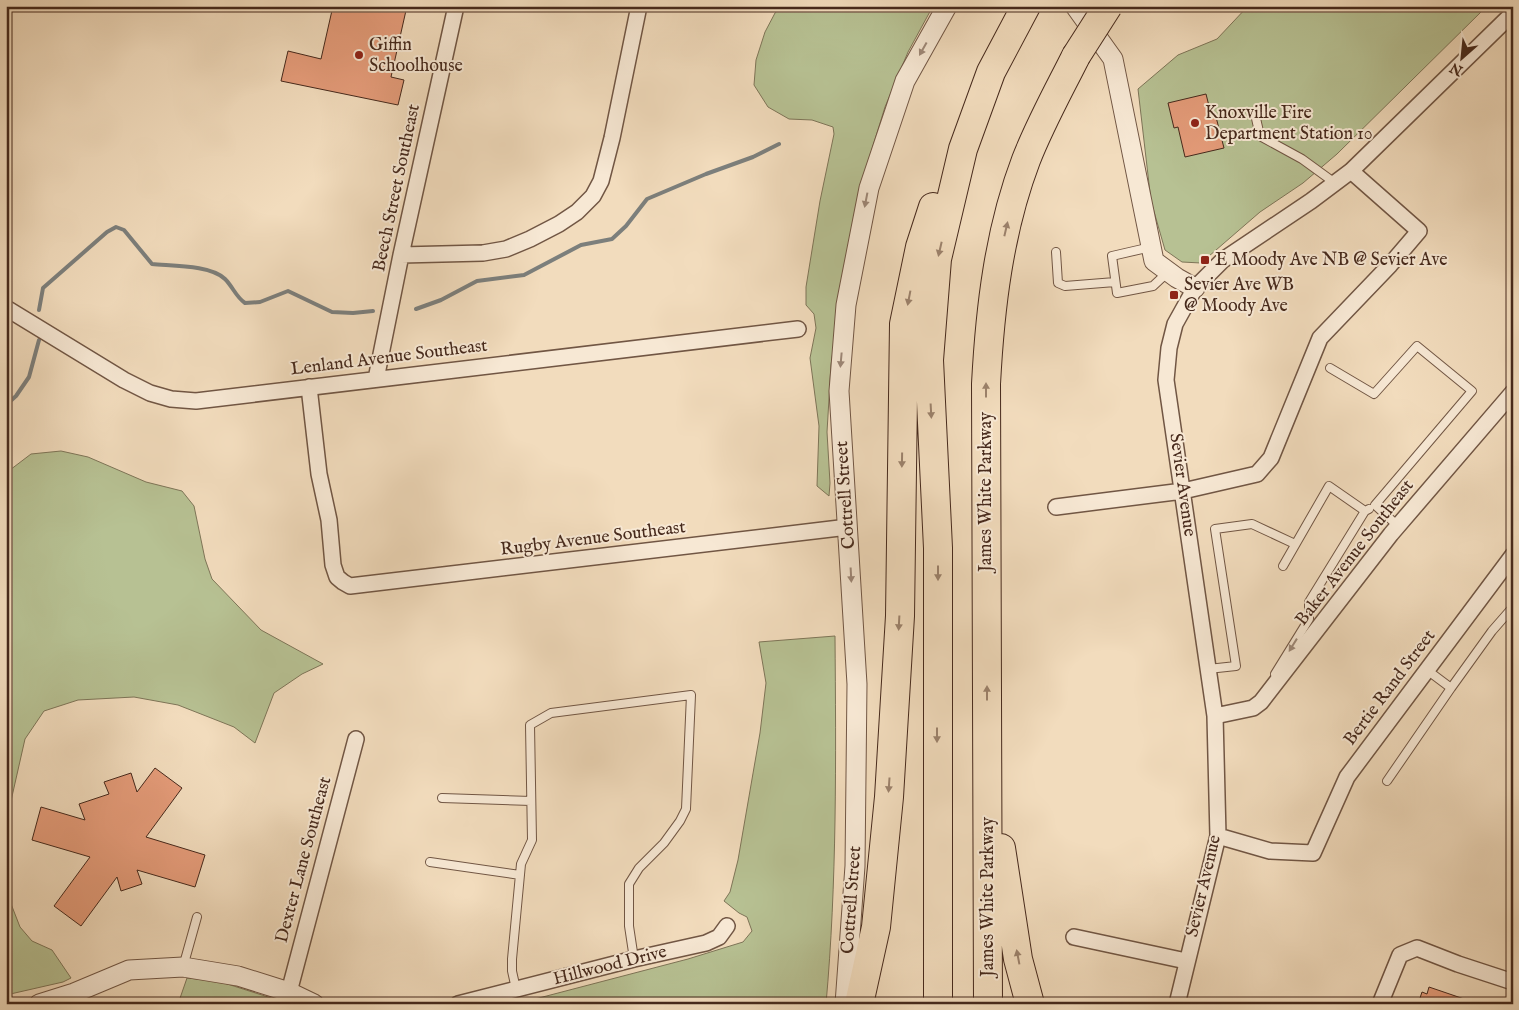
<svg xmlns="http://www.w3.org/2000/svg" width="1519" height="1010" viewBox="0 0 1519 1010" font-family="'IM FELL English',serif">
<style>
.green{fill:#b7c193;stroke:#7e7558}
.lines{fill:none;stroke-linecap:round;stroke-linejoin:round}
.stream{stroke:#7c7f7c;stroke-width:4}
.building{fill:#e59c7a;stroke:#46291c}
.service-casing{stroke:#715644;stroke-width:10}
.minor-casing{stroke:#715644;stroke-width:18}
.tertiary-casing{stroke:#715644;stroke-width:21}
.motorway-casing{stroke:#46291c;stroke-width:30}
.service{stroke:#f7e8d4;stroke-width:8}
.minor{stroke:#f7e8d4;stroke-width:15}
.tertiary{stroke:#f7e8d4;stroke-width:19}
.motorway{stroke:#f2dcbd;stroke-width:28}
.motorway-bridge-casing{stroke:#46291c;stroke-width:30;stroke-linecap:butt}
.motorway-bridge{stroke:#f2dcbd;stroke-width:28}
.oneway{fill:#9e8878}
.oneway2{fill:#9c826c}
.poi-dot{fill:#8f2418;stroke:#f7e8d4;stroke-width:2}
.labels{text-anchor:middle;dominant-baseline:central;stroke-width:4;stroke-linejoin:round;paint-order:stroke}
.poi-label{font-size:18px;fill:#46291c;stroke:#f7e8d4;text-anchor:start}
.street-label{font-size:18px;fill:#46291c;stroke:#f7e8d4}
</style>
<rect width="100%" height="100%" fill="#f2dcbd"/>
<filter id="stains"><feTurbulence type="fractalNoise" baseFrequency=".004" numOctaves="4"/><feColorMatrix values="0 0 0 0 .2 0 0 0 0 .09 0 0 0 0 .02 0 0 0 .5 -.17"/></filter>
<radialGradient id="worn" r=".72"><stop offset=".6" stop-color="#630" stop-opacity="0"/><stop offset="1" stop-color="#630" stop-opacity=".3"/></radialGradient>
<path class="green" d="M783 6H933L908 52 885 107 864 175 848 246 831 365 827 432 830 483 829 496 817 486 819 426 810 358 816 328 814 314 806 305V287L820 201 834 134 833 127 812 120 789 119 768 107 754 85 756 60 765 32 775 13Z
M1248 6H1478L1483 10 1337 154 1303 183 1260 212 1201 263 1182 262 1165 250 1151 201 1138 89 1178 55 1217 39Z
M61 451 88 457 146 482 182 491 194 506 205 559 212 579 261 630 323 664 302 674 274 693 255 743 234 727 178 705 134 697 78 700 44 711 25 739 6 823V473L31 454Z
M835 636C836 758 837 882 826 1004H516L688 959 743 942 752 931 747 917 739 913 724 901 730 892 738 860 760 733 766 683 759 642Z
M6 891 20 927 32 941 52 950 71 978 63 982 6 995Z
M187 978 218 981 290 1004H178Z"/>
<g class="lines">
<path class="stream" d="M416 309 441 300 477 281 524 275 581 245 612 239 626 226 647 199 706 174 753 157 779 144
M39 310 43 288 107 232 116 227 124 230 152 264C172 266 211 265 225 279 233 287 236 297 245 303L260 302 288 291 332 312 353 313 373 311
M6 405 16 396 29 377 39 340"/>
</g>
<path class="building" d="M333 6H407L391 77 404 80 398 105 281 81 288 51 321 59Z
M1206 94 1212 118 1216 117 1224 148 1185 157 1178 127 1174 128 1168 103Z
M155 768 182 788 146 837 205 855 195 887 137 870 142 884 121 891 117 877 81 926 54 906 90 857 32 840 41 807 85 820 79 804 109 794 104 782 131 773 137 792Z
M1429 987 1473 1002V1004H1418L1422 992 1427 994Z"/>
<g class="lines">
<g class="service-casing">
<path id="service" d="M1255 114 1260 136 1302 159 1335 183
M1151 247 1112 256 1117 293 1153 286 1168 272
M1056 252 1058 283 1065 286 1115 282
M1330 368 1374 394 1417 346 1472 391 1375 505 1398 526
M1283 566 1329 486 1365 511 1369 509
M1208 669 1236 666 1215 529 1252 524 1295 544
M1427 670 1451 688 1492 631 1513 607
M1275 674 1309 619V602L1365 511
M1387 781 1451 688
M442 798 531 801
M430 862 520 875
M183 967 197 917
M516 989 512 971V959L521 864 532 840 530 725 551 713 691 695 686 809 680 821 664 843 639 868 629 884V926L634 959"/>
</g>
<g class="minor-casing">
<path id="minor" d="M401 255 483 253 506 249 530 239 559 224 577 212 593 196 601 181 612 138 639 6
M6 308 124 380 150 393 171 399 196 401 798 329
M376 379 401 255 456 6
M309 387 319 474 329 520 333 565 337 577 343 582 350 586 848 527
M1056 507 1183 491 1257 474 1271 458 1320 338 1390 265 1419 231 1351 171
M1215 716 1253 708 1261 702 1391 534 1513 392
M1218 836 1270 851 1313 853 1347 777 1513 555
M1074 937 1186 961
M289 992 356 739
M458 1004 634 959 706 943 719 937 727 926
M1177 1004 1218 836 1215 716 1166 380 1169 348 1175 324 1195 288 1223 260 1311 201 1351 171 1513 13
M1380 1004 1400 955 1417 948 1458 964 1513 982"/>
</g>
<g class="tertiary-casing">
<path id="tertiary" d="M1075 6 1113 59 1154 261 1177 278 1195 288
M39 1004 74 993 129 970 183 967 238 976 289 992 314 1004
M845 1004 855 866 857 684 839 391 846 305 869 188 905 81 947 6"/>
</g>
<g class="motorway-casing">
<path id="motorway" d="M1001 848 1018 959 1030 1004
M859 1004 876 927 889 797 900 616 904 324 920 247 933 207
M938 1004V548L929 360 937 259 963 149 991 72 1026 6
M988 1004 986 384C990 308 999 231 1026 160 1040 124 1059 90 1076 56"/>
</g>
<use href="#service" class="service"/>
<use href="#minor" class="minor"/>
<use href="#tertiary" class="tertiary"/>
<use href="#motorway" class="motorway"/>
<g class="motorway-bridge-casing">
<path id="motorway-bridge" d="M1076 56 1108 6"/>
</g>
<use href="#motorway-bridge" class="motorway-bridge"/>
</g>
<defs><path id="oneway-solid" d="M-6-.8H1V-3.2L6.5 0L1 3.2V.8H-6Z" transform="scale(1.25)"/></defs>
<g class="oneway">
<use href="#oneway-solid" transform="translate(923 49) rotate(119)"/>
<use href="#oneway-solid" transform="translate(866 200) rotate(101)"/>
<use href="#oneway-solid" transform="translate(841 360) rotate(95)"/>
<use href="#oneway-solid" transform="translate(851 575) rotate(87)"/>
<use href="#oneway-solid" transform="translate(1293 645) rotate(122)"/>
</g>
<g class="oneway2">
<use href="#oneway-solid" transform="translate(1006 229) rotate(-77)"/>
<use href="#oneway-solid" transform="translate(940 249) rotate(103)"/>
<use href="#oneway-solid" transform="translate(909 298) rotate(101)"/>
<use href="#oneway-solid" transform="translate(986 390) rotate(-90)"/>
<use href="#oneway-solid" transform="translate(931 411) rotate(87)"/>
<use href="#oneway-solid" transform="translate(902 460) rotate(91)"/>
<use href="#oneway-solid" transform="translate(938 573) rotate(90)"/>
<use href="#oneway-solid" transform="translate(899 623) rotate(93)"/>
<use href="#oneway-solid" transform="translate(987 693) rotate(-90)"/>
<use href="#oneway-solid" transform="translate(937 735) rotate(90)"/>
<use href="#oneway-solid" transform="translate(889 785) rotate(94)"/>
<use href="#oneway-solid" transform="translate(1018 957) rotate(-101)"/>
</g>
<g class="poi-dot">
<circle cx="359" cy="55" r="5"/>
<circle cx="1195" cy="123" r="5"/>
<rect x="1200" y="255" width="10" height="10" rx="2.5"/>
<rect x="1169" y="290" width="10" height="10" rx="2.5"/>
</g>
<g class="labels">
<g class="poi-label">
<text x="369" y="45">Giffin<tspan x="369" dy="21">Schoolhouse</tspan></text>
<text x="1205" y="113">Knoxville Fire<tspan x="1205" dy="21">Department Station 10</tspan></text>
<text x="1215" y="260">E Moody Ave NB @ Sevier Ave</text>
<text x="1184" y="285">Sevier Ave WB<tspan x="1184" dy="21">@ Moody Ave</tspan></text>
</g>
<g class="street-label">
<text transform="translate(397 188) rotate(-78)">Beech Street Southeast</text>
<text transform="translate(389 358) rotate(-7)">Lenland Avenue Southeast</text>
<text transform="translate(1182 485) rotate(82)">Sevier Avenue</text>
<text transform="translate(986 492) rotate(-90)">James White Parkway</text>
<text transform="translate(846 495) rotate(-94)">Cottrell Street</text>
<text transform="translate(593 539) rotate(-7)">Rugby Avenue Southeast</text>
<text transform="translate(1355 553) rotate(-52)">Baker Avenue Southeast</text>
<text transform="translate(1390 688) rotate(-53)">Bertie Rand Street</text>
<text transform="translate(304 860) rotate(-75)">Dexter Lane Southeast</text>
<text transform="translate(1204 886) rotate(-77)">Sevier Avenue</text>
<text transform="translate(988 897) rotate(-90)">James White Parkway</text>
<text transform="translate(852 900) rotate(-86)">Cottrell Street</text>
<text transform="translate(610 966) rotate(-14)">Hillwood Drive</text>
</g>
</g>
<rect width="1519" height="1010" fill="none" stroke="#f2dcbd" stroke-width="25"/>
<rect x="8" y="8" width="1504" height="995" fill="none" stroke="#46291c" stroke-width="2.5"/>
<rect x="12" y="12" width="1494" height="985" fill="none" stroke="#46291c"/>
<g transform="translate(1462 58) rotate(207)" stroke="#f7e8d4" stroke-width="4" paint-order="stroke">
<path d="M0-4L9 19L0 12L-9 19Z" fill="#46291c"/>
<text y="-8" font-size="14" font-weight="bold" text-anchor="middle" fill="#46291c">N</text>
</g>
<rect width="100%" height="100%" filter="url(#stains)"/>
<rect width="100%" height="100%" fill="url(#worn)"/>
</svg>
